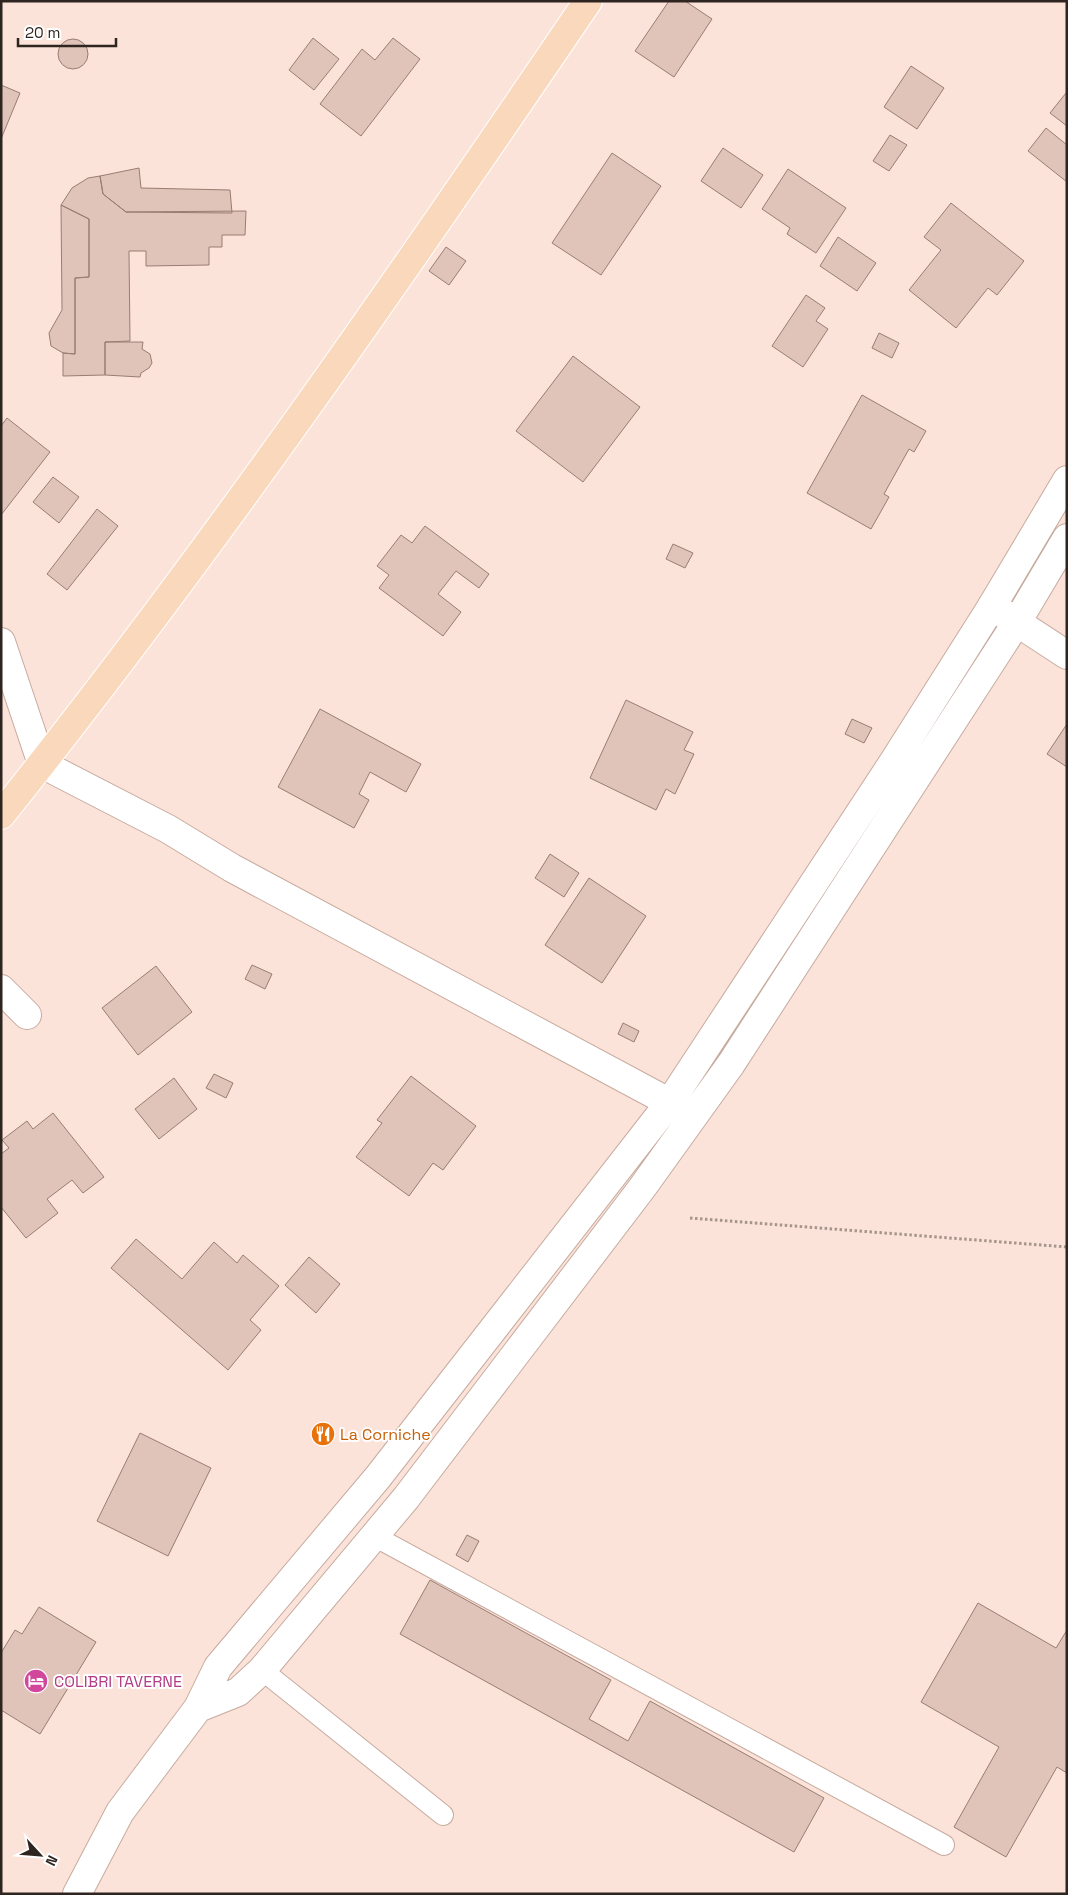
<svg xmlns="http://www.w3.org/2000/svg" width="1068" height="1895" viewBox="0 0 1068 1895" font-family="'Space Grotesk',sans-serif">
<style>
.building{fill:#e1c4b9;stroke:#987d73}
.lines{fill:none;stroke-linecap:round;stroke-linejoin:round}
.service-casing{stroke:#c7ab9f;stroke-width:22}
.minor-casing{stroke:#c7ab9f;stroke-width:30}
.tertiary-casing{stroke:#c7ab9f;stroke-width:30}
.trunk-casing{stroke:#fff;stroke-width:30}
.path{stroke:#a7958d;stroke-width:3;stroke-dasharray:2.5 2.5;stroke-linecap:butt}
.service{stroke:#fff;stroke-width:20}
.minor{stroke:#fff;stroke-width:28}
.tertiary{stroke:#fff;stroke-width:28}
.trunk{stroke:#fad8bc;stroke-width:28}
.labels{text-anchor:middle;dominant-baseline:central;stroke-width:4;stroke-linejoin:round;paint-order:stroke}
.food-label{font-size:16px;fill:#c56008;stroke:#fff;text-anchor:start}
.hotel-label{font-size:16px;fill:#b23c85;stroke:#fff;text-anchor:start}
</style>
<rect width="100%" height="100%" fill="#fbe3d9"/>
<path class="building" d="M669 1H685L712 19 674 77 635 51Z
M313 38 339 59 314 90 289 70Z
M393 38 420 59 361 136 320 104 362 49 375 60Z
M58 54a15 15 0 1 1 30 0a15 15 0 1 1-30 0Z
M911 66 944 88 917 129 884 107Z
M1 85 20 93 1 139Z
M1066 93 1067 94V126L1050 113Z
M1046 128 1067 145V182L1028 151Z
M890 135 907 145 889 171 873 161Z
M723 148 763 175 741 208 701 181Z
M612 153 661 186 601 275 552 243Z
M139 168 141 188 230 190 232 213 126 212 103 194 100 176Z
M788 169 846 208 816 253 787 234 790 228 762 209Z
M100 176 103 194 126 212 246 211 245 235H222V247H209V265L146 266V251H129L130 341 105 342V375L63 376V353L75 354V278L89 277V219L61 205 72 188 88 178Z
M951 203 1024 261 997 295 988 288 956 328 909 290 941 250 924 237Z
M61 205 89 219V277L75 278V354L63 353 51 346 49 333 62 310Z
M838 237 876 263 857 291 820 266Z
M446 247 466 261 449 285 429 271Z
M806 295 825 308 816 321 828 329 803 367 772 346Z
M879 333 899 343 892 358 872 348Z
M105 342H143L142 349 150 354 152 363 149 368 141 373 140 377 105 375Z
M573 356 640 407 583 482 516 431Z
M862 395 926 431 914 452 909 449 884 494 889 497 871 529 807 493Z
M7 418 50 452 1 515V426Z
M53 477 79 497 59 523 33 502Z
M97 509 118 526 67 590 47 574Z
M425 526 489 574 479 588 456 571 438 594 461 612 443 636 379 588 389 575 377 566 401 535 412 543Z
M673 544 693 553 685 568 666 559Z
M626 700 693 732 684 750 694 754 675 794 666 789 656 810 590 778Z
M320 709 421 764 406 792 370 772 359 794 369 800 354 828 278 787Z
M852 719 872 728 864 743 845 734Z
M1067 724V767L1047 754Z
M550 854 579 873 564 897 535 878Z
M589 878 646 916 602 983 545 945Z
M252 965 272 974 265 989 245 979Z
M156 966 192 1012 138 1055 102 1008Z
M623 1023 639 1031 634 1042 618 1034Z
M214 1074 233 1083 226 1098 206 1088Z
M411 1076 476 1126 443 1170 433 1163 409 1196 356 1157 382 1123 377 1120Z
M174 1078 197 1109 159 1139 135 1109Z
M53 1113 104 1177 83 1193 72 1180 47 1199 58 1213 26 1238 1 1207V1154L9 1148 2 1140 27 1121 33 1129Z
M136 1239 182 1279 214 1242 237 1263 243 1255 279 1286 250 1320 261 1330 228 1370 111 1268Z
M309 1257 340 1284 316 1313 285 1285Z
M140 1433 211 1468 168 1556 97 1521Z
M467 1535 479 1541 468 1562 456 1555Z
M430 1580 611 1680 589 1719 628 1741 650 1701 824 1798 794 1852 400 1634Z
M978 1603 1056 1648 1067 1630V1773L1057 1767 1006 1857 954 1827 999 1747 921 1702Z
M39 1607 96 1642 40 1734 1 1710V1653L15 1630 22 1634Z"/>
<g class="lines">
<g class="service-casing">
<path id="service" d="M374 1536 944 1845
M262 1670 443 1815"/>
</g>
<g class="minor-casing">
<path id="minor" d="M992 606 1067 655
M1 642 42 764 168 829 232 868 691 1114
M1 989 27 1015"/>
</g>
<g class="tertiary-casing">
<path id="tertiary" d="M198 1708 238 1692 262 1670 406 1498 642 1188 731 1064 1017 622 1067 538
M77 1894 120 1812 198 1708 218 1667 378 1477 670 1102 894 761 992 606 1067 480"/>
</g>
<g class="trunk-casing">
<path id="trunk" d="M1 815C210 553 400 278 588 1"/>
</g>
<path class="path" d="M690 1218 1067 1247"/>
<use href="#service" class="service"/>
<use href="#minor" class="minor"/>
<use href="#tertiary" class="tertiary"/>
<use href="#trunk" class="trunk"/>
</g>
<defs>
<g id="restaurant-disc" transform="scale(1.25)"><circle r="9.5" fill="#e8710a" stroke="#fff"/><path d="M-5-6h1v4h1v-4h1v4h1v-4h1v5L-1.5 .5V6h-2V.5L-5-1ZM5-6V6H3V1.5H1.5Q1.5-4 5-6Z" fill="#fff"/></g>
<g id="hotel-disc" transform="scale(1.25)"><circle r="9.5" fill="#d1479c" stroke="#fff"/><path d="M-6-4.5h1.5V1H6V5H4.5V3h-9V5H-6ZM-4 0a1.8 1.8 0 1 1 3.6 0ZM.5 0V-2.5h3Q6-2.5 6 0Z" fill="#fff"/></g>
</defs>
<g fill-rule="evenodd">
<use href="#restaurant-disc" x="323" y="1434"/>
<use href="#hotel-disc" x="36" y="1681"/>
</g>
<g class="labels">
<g class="food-label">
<text x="340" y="1434">La Corniche</text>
</g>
<g class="hotel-label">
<text x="54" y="1681">COLIBRI TAVERNE</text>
</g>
</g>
<rect width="1068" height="1895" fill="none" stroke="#2f2520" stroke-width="5"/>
<g transform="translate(40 1855) rotate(116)" stroke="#ffffff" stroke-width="4" paint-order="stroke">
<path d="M0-4L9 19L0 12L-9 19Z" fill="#2f2520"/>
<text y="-8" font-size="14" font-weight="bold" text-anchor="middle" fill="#2f2520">N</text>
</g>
<path d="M18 38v8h98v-8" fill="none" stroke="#2f2520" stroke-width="2.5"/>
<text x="25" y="38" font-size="15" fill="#2f2520" stroke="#ffffff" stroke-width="4" paint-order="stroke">20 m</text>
</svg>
